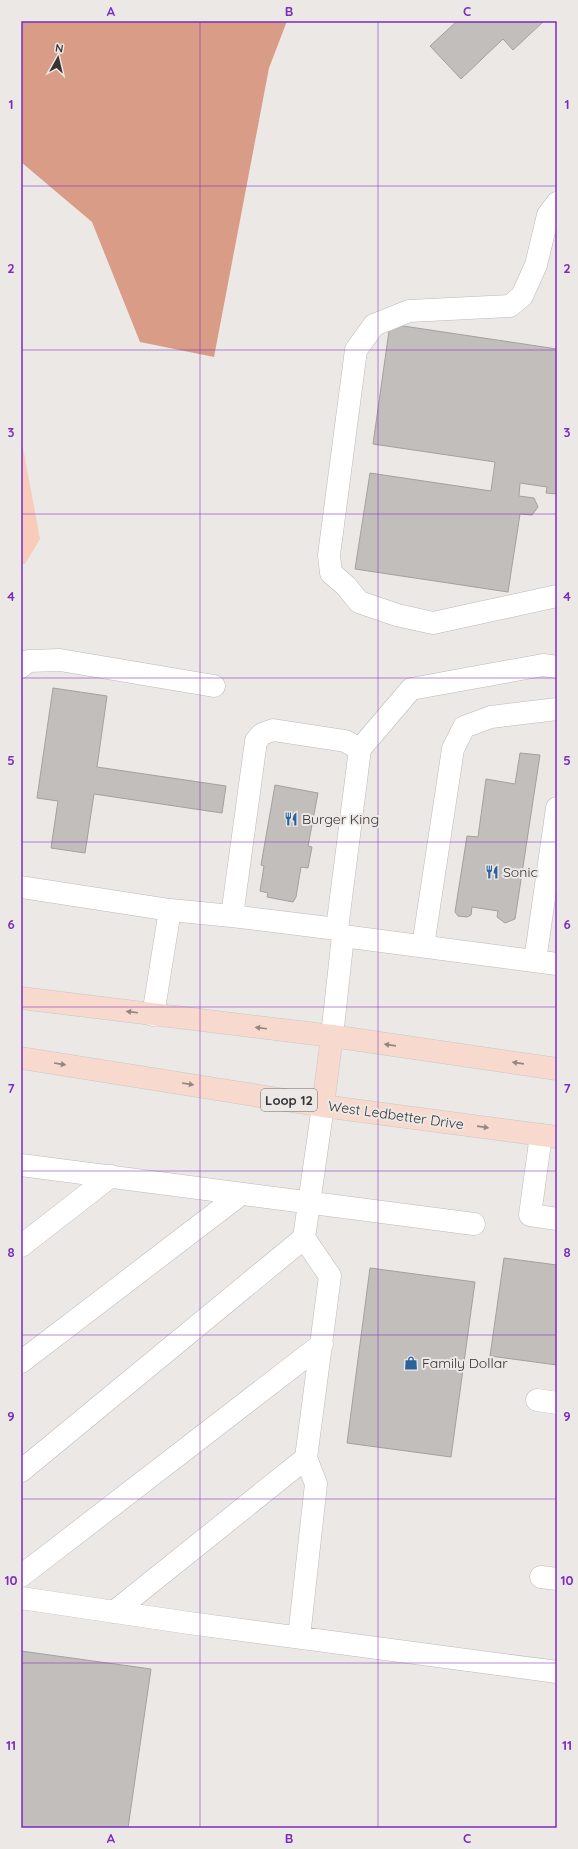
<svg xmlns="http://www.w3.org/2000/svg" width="578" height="1849" viewBox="0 0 578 1849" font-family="Quicksand,sans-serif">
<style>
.green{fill:#f9cbba}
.forest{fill:#d99c86}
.building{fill:#c2bebc;stroke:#a4a09e}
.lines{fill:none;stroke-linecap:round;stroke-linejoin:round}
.minor-casing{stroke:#bdb9b7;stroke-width:23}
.major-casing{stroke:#c7c6c6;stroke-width:23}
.minor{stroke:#fff;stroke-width:22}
.major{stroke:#f8d9cd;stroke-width:22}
.oneway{fill:#978680}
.grid{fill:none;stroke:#7b2cbf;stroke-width:1;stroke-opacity:0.55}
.labels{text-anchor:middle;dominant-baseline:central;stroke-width:4;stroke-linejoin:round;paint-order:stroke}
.shield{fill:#ece8e6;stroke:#6d6a69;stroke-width:1}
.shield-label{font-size:13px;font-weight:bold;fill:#363434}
.poi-label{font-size:14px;fill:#363434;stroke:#ece8e6;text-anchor:start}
.street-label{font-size:14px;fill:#363434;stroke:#ece8e6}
.neatline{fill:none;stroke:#7b2cbf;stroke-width:1.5}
.grid-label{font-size:13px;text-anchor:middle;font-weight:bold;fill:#7b2cbf}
</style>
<rect width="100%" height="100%" fill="#ece8e6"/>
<path class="green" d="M21 437 40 539 25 564H21Z"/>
<path class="forest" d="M21 21H287L269 68 214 357 140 342 92 222 21 162Z"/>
<path class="building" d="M457 21H544L513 50 503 39 461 79 430 46Z
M390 324 557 349V494L546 493 547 487 520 483 519 496 534 498 538 507 532 515 520 514 508 592 355 569 370 473 491 491 495 462 373 444Z
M53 688 107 696 97 767 226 786 222 813 94 794 85 853 51 848 58 801 37 798Z
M520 753 540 755 515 919 505 923 497 917 498 911 472 907 471 915 467 917 458 916 455 912 467 836 478 837 486 779 515 784Z
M275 785 318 793 308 846 312 847 308 868 301 867 296 897 293 902 267 897 268 893 260 891 264 866 261 865Z
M504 1258 557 1265V1365L490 1356Z
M370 1268 475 1282 451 1457 347 1443Z
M21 1651 151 1669 128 1828H21Z"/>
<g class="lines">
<g class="minor-casing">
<path id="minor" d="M557 203 548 215 536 265 522 296 510 306 409 311 374 325 356 350 329 555 331 573 346 586 359 602 397 615 433 623 557 596
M21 667 28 661 60 660 214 686
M21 887 170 910
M337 929 232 916 256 741 262 734 273 730 345 741 360 749
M343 936 557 964
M423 946 453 749 464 727 491 717 557 709
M535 961 557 808
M153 1015 170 910 232 916
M332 1036 343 936 337 929 360 749 411 689 543 665 557 667
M541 1135 530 1215 557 1219
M21 1165 474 1224
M21 1246 111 1176
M21 1362 241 1194
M537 1400 557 1403
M21 1471 304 1238 323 1106
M21 1576 322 1344
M541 1577 557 1579
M21 1598 189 1623 557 1672
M114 1612 306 1458
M299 1637 316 1484 306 1458 330 1276 304 1238"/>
</g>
<g class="major-casing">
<path id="major" d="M21 998 332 1036 557 1069
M21 1058 323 1106 557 1137
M323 1106 332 1036"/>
</g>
<use href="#minor" class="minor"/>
<use href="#major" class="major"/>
</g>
<defs><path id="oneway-solid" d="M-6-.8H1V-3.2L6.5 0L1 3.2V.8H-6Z"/></defs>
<g class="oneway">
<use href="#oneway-solid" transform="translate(132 1012) rotate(-173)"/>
<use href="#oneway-solid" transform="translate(261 1028) rotate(-173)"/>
<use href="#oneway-solid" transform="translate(390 1045) rotate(-172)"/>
<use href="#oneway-solid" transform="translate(518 1063) rotate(-172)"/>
<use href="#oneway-solid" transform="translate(60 1064) rotate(9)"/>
<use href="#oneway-solid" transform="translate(188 1084) rotate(9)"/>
<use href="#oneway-solid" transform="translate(483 1127) rotate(8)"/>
</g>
<path class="grid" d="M200 21V1828M378 21V1828M21 186H557M21 350H557M21 514H557M21 678H557M21 842H557M21 1007H557M21 1171H557M21 1335H557M21 1499H557M21 1663H557"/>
<defs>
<g id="restaurant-bare" transform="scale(1.08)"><path d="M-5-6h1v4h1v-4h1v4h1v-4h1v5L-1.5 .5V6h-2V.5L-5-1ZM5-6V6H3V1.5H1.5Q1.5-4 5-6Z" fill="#2a639b" stroke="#ece8e6" stroke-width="2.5" paint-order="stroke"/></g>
<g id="shop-bare" transform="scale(1.08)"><path d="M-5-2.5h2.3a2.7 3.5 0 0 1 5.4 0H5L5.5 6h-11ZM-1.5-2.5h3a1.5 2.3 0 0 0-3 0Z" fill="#2a639b" stroke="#ece8e6" stroke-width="2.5" paint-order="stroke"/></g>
</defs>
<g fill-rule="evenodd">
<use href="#restaurant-bare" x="291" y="819"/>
<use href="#restaurant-bare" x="492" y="872"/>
<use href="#shop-bare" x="411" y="1363"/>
</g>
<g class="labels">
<rect class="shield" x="261" y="1089" width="56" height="22" rx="3"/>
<g class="shield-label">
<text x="289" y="1100">Loop 12</text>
</g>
<g class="poi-label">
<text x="302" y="819">Burger King</text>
<text x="503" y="872">Sonic</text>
<text x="422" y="1363">Family Dollar</text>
</g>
<g class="street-label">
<text transform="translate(396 1115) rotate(8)">West Ledbetter Drive</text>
</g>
</g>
<rect width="578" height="1849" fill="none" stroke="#ece8e6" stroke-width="44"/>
<g transform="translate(58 58) rotate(8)" stroke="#ece8e6" stroke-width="3" paint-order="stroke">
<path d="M0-3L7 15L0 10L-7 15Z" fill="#363434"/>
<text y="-6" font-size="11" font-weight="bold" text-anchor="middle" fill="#363434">N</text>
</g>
<rect x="22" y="22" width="534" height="1805" class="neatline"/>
<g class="grid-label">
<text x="111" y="16">A</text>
<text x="289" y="16">B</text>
<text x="467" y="16">C</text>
<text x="11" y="109">1</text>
<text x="567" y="109">1</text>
<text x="11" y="273">2</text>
<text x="567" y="273">2</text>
<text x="11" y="437">3</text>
<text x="567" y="437">3</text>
<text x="11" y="601">4</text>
<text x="567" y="601">4</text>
<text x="11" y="765">5</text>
<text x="567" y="765">5</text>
<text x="11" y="929">6</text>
<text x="567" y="929">6</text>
<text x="11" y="1093">7</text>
<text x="567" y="1093">7</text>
<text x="11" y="1257">8</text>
<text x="567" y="1257">8</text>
<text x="11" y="1421">9</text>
<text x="567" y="1421">9</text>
<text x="11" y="1585">10</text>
<text x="567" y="1585">10</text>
<text x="11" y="1750">11</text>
<text x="567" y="1750">11</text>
<text x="111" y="1843">A</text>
<text x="289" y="1843">B</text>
<text x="467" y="1843">C</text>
</g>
</svg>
